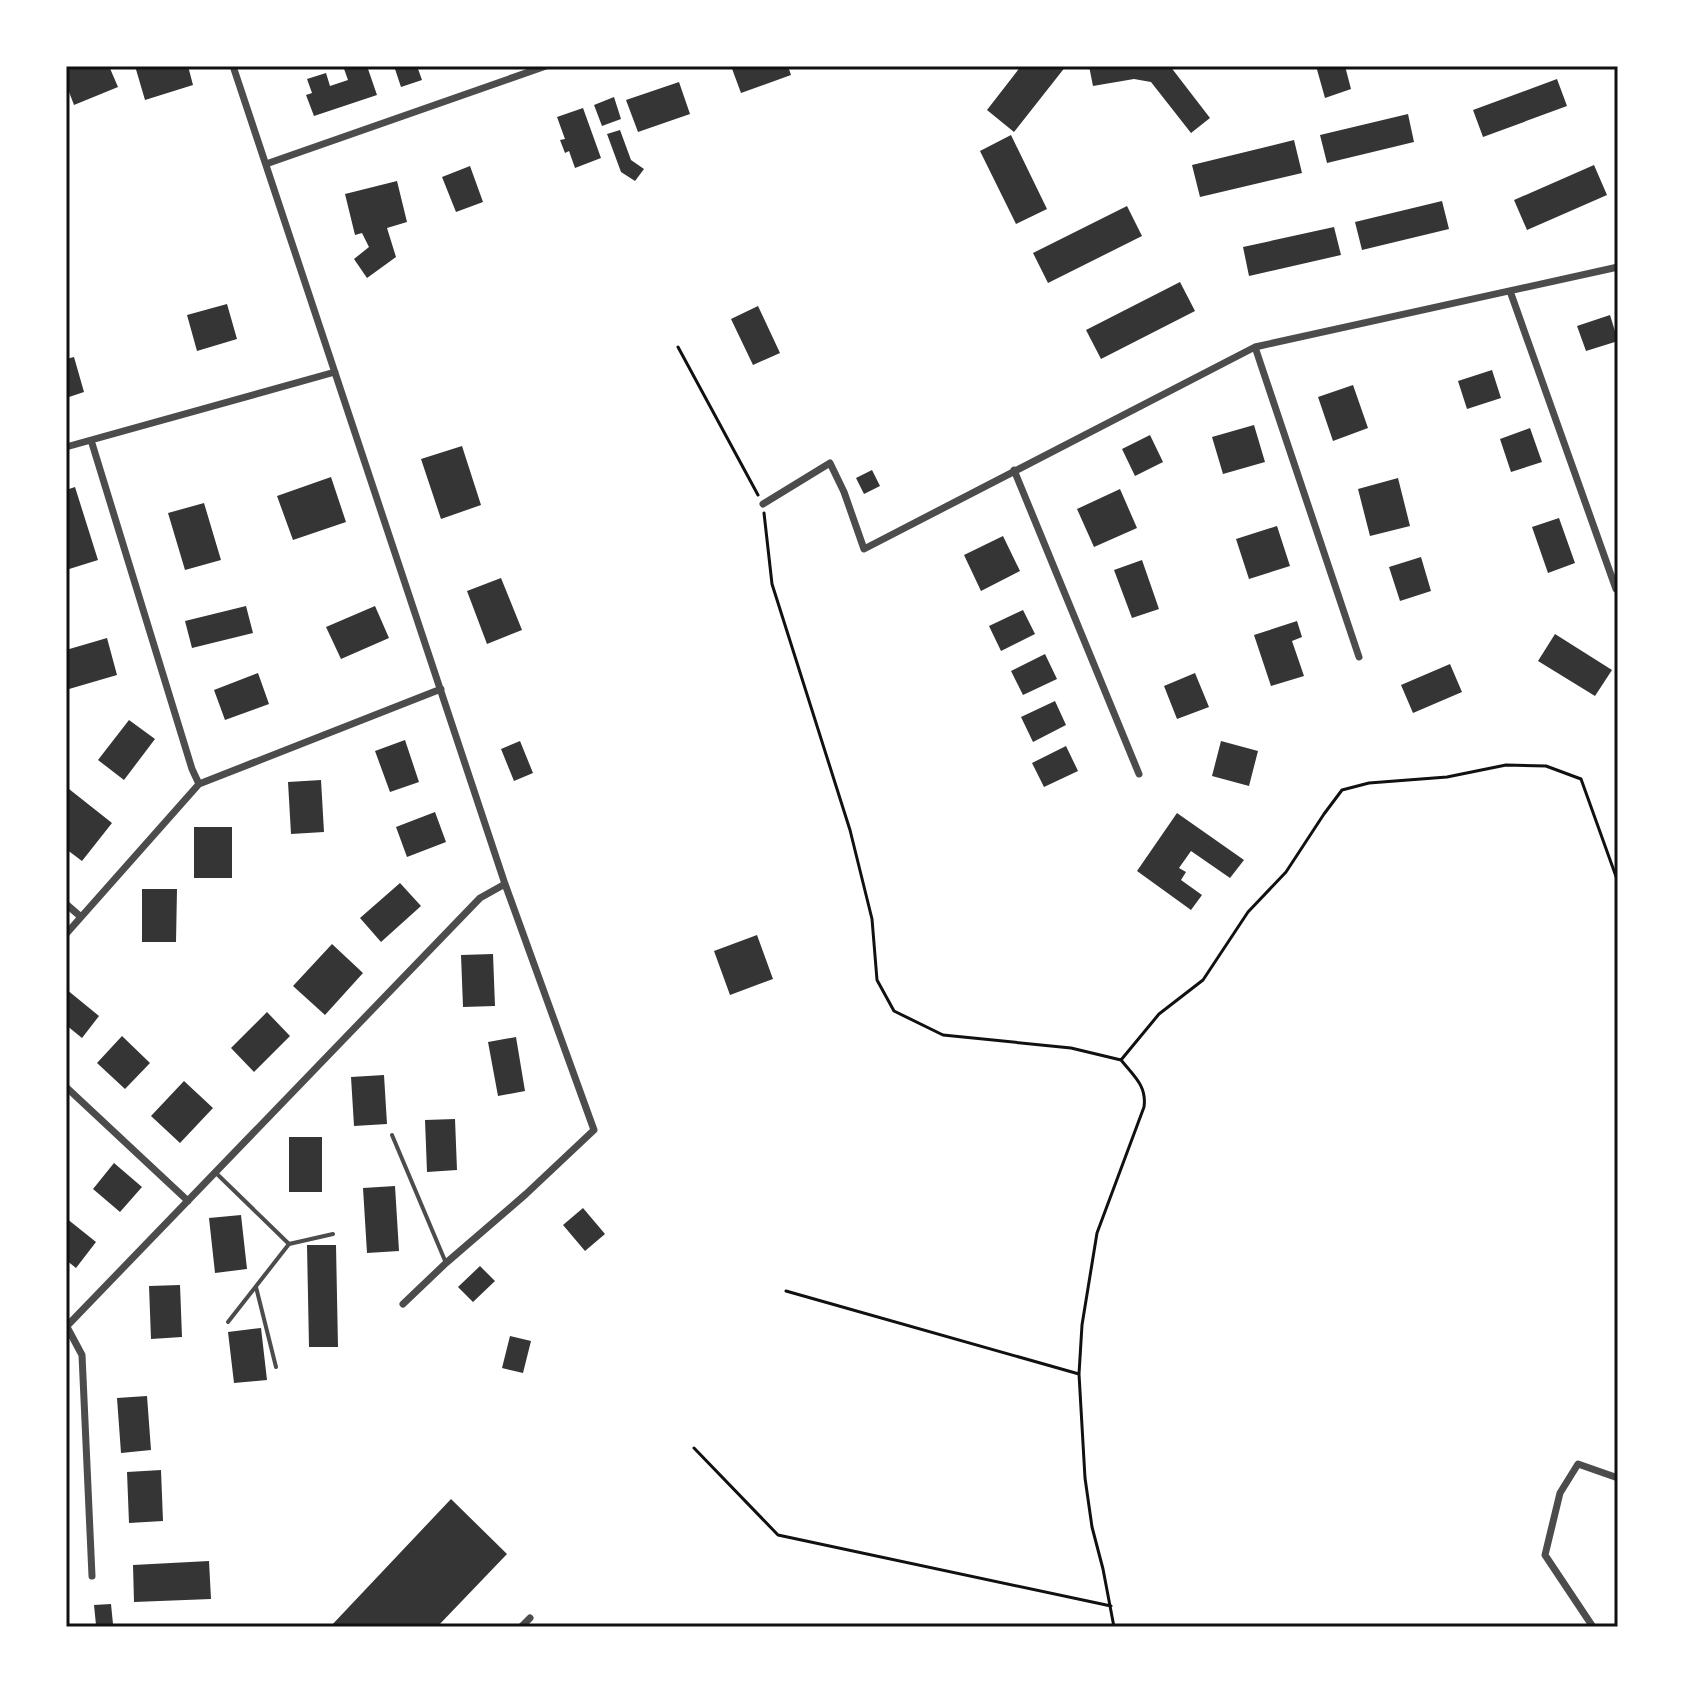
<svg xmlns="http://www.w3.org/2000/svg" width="1684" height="1693" viewBox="0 0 1684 1693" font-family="Overpass,sans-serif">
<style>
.building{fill:#353535}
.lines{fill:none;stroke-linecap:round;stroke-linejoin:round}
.path{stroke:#111;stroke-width:3}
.service{stroke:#4c4c4c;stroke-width:4}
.minor{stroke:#4c4c4c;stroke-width:7}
.neatline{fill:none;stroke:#111;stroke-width:3}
</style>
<rect width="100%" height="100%" fill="#fff"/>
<path class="building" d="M66 66H109L118 87 74 105 66 84Z
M135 66H188L193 85 145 100Z
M343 66H367L377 95 314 116 306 95 312 93 307 79 326 73 330 86 348 80Z
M394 66H417L422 80 401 87Z
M731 66H788L791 75 741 93Z
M1021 66H1066L1014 132 987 110Z
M1089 66H1170L1210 118 1191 133 1151 82 1134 79 1093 86Z
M1316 66H1345L1351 89 1325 98Z
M1557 79 1567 106 1483 137 1473 110Z
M679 82 690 114 638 132 626 100Z
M614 97 621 119 602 126 594 105Z
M583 108 601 158 575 168 569 151 565 153 560 140 565 139 557 117Z
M1408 114 1414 142 1327 163 1320 135Z
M620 130 631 160 644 169 635 181 621 172 607 134Z
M1011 135 1047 209 1016 224 980 151Z
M1294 140 1302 173 1200 197 1192 165Z
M1594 165 1607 195 1527 230 1514 200Z
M470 166 483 202 456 212 442 177Z
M397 181 407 222 387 228 396 257 367 278 354 259 369 247 362 233 355 235 345 194Z
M1442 201 1449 229 1362 250 1355 222Z
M1127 206 1142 236 1048 283 1033 253Z
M1334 227 1341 255 1249 276 1243 247Z
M1180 282 1195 311 1101 359 1086 330Z
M227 304 237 339 197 351 187 315Z
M758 306 780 353 753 365 731 319Z
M1610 315 1618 341 1586 351 1577 326Z
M74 357 84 392 66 398V359Z
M1492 370 1501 398 1467 409 1458 381Z
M1353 385 1368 428 1333 441 1318 397Z
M1254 425 1265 462 1223 474 1212 437Z
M1530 428 1542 462 1511 472 1500 439Z
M1150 435 1163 462 1135 476 1122 449Z
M462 446 481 505 441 519 421 459Z
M872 470 880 486 864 494 856 478Z
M331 477 346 522 293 540 277 496Z
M1398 478 1410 526 1370 536 1358 489Z
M75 487 98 560 66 570V490Z
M1120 489 1137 528 1094 547 1077 509Z
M204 503 221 560 185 570 168 513Z
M1559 518 1575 563 1548 573 1532 527Z
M1277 526 1290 566 1249 579 1236 539Z
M1003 536 1020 571 981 591 964 555Z
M1421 557 1431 591 1400 601 1389 567Z
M1142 560 1159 609 1132 618 1114 570Z
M501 578 522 630 487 644 467 591Z
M246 606 253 633 192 648 185 621Z
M375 606 389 638 341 659 326 627Z
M1023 610 1035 634 1001 651 989 626Z
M1297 621 1302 637 1292 641 1304 676 1271 686 1254 635Z
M1555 634 1612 670 1595 696 1538 661Z
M107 638 117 675 69 689 66 680V650Z
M1045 654 1057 679 1023 695 1011 671Z
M1450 664 1462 692 1413 713 1401 685Z
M258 673 269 704 225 720 214 690Z
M1195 673 1209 707 1177 719 1164 686Z
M1055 701 1066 725 1033 742 1021 717Z
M129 720 155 739 124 780 98 760Z
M405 740 419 782 390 792 375 751Z
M520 741 533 773 514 781 501 749Z
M1221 741 1258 751 1249 786 1212 776Z
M1066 746 1078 771 1044 787 1032 763Z
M321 780 324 832 291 834 288 782Z
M69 789 112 823 82 861 66 849V793Z
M435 812 446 842 407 857 396 827Z
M1177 813 1244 860 1230 878 1191 851 1179 868 1186 872 1181 880 1202 895 1191 910 1137 871Z
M194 827H232V878H194Z
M400 883 421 906 381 942 360 918Z
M142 889H177L176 942H142Z
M757 935 773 979 730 995 714 951Z
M332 944 363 973 325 1015 293 986Z
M493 954 495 1006 463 1007 461 955Z
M66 989 99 1016 82 1038 66 1025Z
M267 1012 290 1036 254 1072 231 1048Z
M122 1036 150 1063 125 1089 97 1063Z
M516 1037 525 1091 498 1096 488 1042Z
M384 1075 387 1124 354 1126 351 1077Z
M184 1081 213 1108 180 1143 151 1116Z
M455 1119 457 1170 427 1172 425 1120Z
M289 1137H322V1192H289Z
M114 1163 142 1187 120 1212 93 1189Z
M395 1186 399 1251 367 1253 363 1188Z
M583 1208 605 1234 585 1251 563 1225Z
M241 1215 247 1269 215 1273 209 1218Z
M66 1218 96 1242 76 1268 66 1260Z
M307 1245H336L338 1347H309Z
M480 1266 495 1281 473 1302 458 1287Z
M180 1285 182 1337 151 1339 149 1286Z
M261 1328 267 1380 234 1383 228 1332Z
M510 1336 531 1341 523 1373 502 1368Z
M147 1396 151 1450 121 1453 117 1398Z
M161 1470 163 1521 129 1523 127 1472Z
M451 1499 507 1554 437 1627H330Z
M209 1561 211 1599 134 1602 133 1565Z
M111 1604 113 1624 96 1625 94 1605Z"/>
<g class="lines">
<path class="path" d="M678 347 758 495
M764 513 772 584 850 830 872 919 877 980 894 1011 943 1035 1071 1048 1121 1060
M786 1291 1079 1374
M694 1448 778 1535 1111 1606
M1114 1627 1103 1569 1092 1527 1085 1478 1079 1374 1082 1325 1097 1233 1144 1107C1147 1086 1134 1076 1121 1060L1159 1014 1203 980 1248 912 1286 872 1324 814 1342 790 1369 783 1447 777 1506 765 1546 766 1581 779 1618 882"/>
<path class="service" d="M392 1135 446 1263
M216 1173 289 1244 333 1234
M256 1287 276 1367
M228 1322 289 1244"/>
<path class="minor" d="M233 66 505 884 594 1130 526 1194 446 1263 403 1304
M266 164 546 66
M1510 291 1616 589
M1255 347 1359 657
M91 440 192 769 199 784
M66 447 335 372
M1014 470 1139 774
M763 504 830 463 844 492 864 549 1255 347 1618 267
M66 904 81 917
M66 934 199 784 441 689
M66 1087 188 1201
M66 1327 480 898 505 884
M67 1327 82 1355 92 1576
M521 1627 530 1618
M1593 1627 1545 1555 1560 1493 1578 1464 1618 1478"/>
</g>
<rect width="1684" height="1693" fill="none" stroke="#ffffff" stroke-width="136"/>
<rect x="68" y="68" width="1548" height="1557" class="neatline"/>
</svg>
